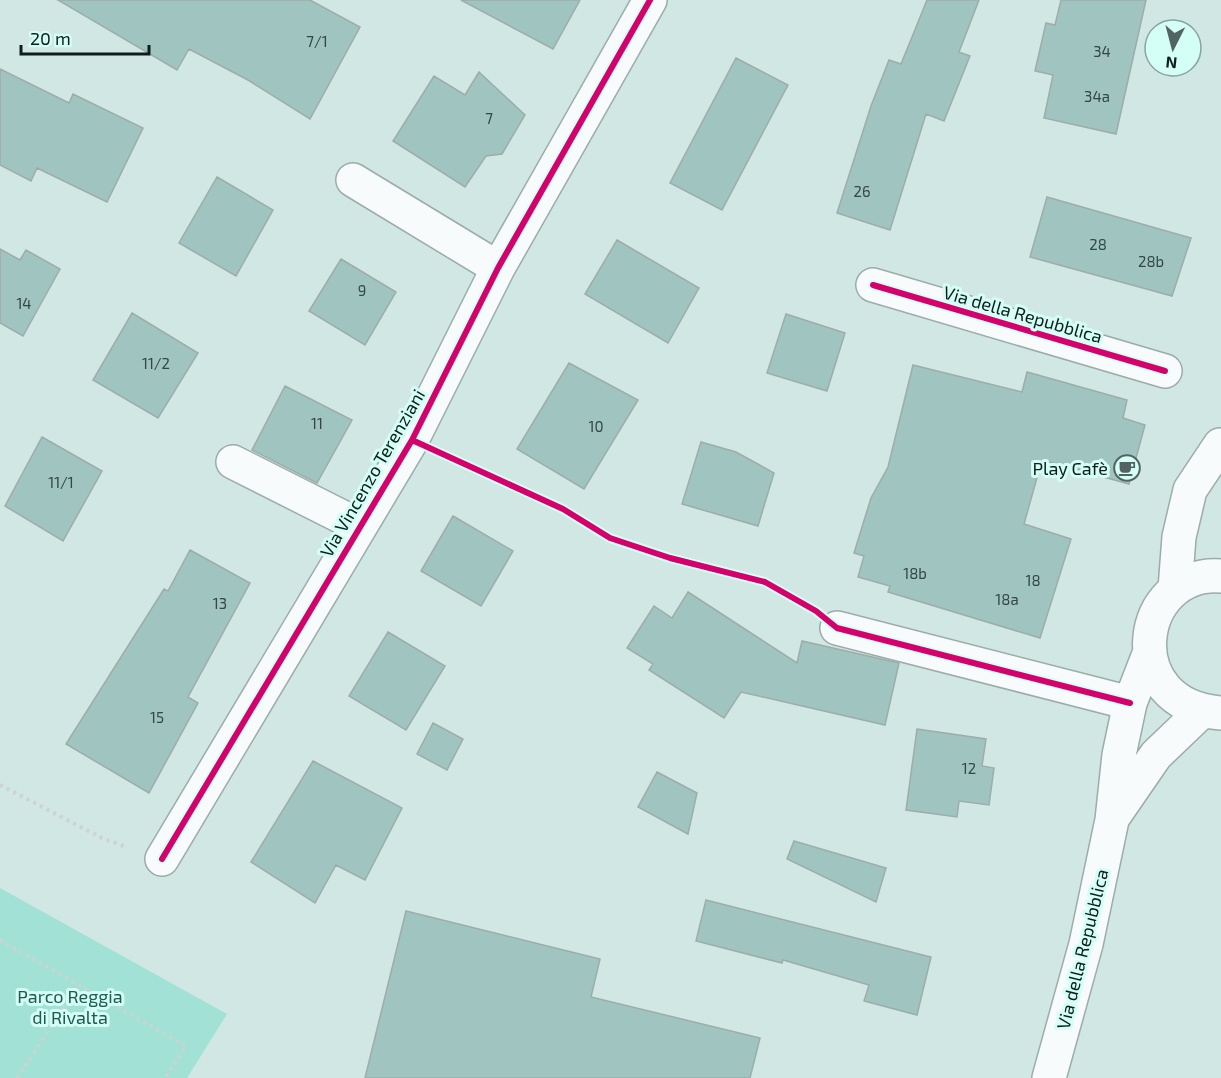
<svg xmlns="http://www.w3.org/2000/svg" width="1221" height="1078" viewBox="0 0 1221 1078" font-family="'Exo 2',sans-serif">
<style>
.green{fill:#a2e1d6}
.building{fill:#a0c4bf;stroke:#9cadaa;stroke-width:1.5}
.lines{fill:none;stroke-linecap:round;stroke-linejoin:round}
.minor-casing{stroke:#9baca9;stroke-width:36}
.major-casing{stroke:#9baca9;stroke-width:36}
.path{stroke:#ccd3d1;stroke-width:4;stroke-dasharray:3 4.5;stroke-linecap:butt}
.minor{stroke:#f8fbfb;stroke-width:33}
.major{stroke:#f8fbfb;stroke-width:33}
.cycleway-casing{stroke:#d4fff6;stroke-width:10}
.cycleway{stroke:#d6006c;stroke-width:6}
.labels{text-anchor:middle;dominant-baseline:central;stroke-width:6;stroke-linejoin:round;paint-order:stroke}
.number-label{font-size:15px;fill:#324844}
.street-label{font-size:18px;fill:#0e1e1b;stroke:#d4fff6}
.poi-label{font-size:18px;fill:#0e1e1b;stroke:#d4fff6;text-anchor:end}
.park-label{font-size:18px;fill:#205951;stroke:#d4fff6}
</style>
<rect width="100%" height="100%" fill="#d1e7e3"/>
<path class="green" d="M0 888 227 1014 187 1078H0Z"/>
<path class="building" d="M58 0H310L360 27 310 119 248 80 189 49 177 70Z
M461 0H580L553 49Z
M927 0H979L959 52 970 56 944 121 926 114 890 230 837 213 871 106 889 60 901 64Z
M1061 0H1146L1116 134 1044 118 1053 75 1035 71 1046 23 1055 25Z
M736 58 788 85 722 210 670 183Z
M0 69 69 103 73 94 143 128 107 202 37 168 31 181 0 165Z
M479 72 525 115 502 154 486 156 465 187 393 141 434 76 465 95Z
M217 177 273 210 236 276 179 243Z
M1047 197 1191 238 1172 296 1030 257Z
M617 240 699 288 668 343 585 294Z
M0 249 20 260 26 250 60 269 23 336 0 323Z
M341 259 396 292 365 345 309 311Z
M132 313 198 353 158 418 93 380Z
M786 314 845 333 827 391 767 373Z
M569 363 638 400 584 489 517 449Z
M913 365 1022 392 1027 372 1127 400 1123 418 1145 425 1129 484 1042 460 1024 524 1071 539 1040 638 888 592 890 586 858 577 864 556 854 553 871 498 888 467Z
M285 386 352 420 317 483 252 450Z
M42 437 102 471 63 541 5 506Z
M701 442 736 452 774 473 758 526 682 504Z
M453 516 513 551 481 606 421 571Z
M190 550 250 583 188 697 198 703 149 793 66 744 164 589 168 591Z
M688 592 797 663 802 641 899 663 885 725 741 692 724 718 649 670 653 664 627 648 654 606 672 618Z
M388 632 445 666 406 730 349 696Z
M433 723 463 739 447 770 417 754Z
M917 729 986 739 982 766 994 768 989 805 959 801 957 817 906 810Z
M313 761 402 808 365 880 336 865 315 903 251 862Z
M657 772 697 793 688 834 638 807Z
M794 841 886 868 876 902 787 859Z
M706 900 931 957 917 1015 864 1001 869 985 783 960 782 963 696 941Z
M406 911 600 959 591 997 760 1038 750 1078H365Z"/>
<g class="lines">
<g class="minor-casing">
<path id="minor" d="M353 180 498 268
M873 285 1165 371
M233 462 360 526
M837 628 1130 703
M162 859 412 440 498 268 650 0"/>
</g>
<g class="major-casing">
<path id="major" d="M1221 576C1136 570 1116 705 1221 713
M1175 589 1179 537 1190 490 1220 445
M1114 816 1156 755 1202 711
M1049 1078 1086 944 1112 820 1119 755 1130 703 1149 654"/>
</g>
<path class="path" d="M448 457 563 509 610 538 670 558 765 582 807 606
M0 785 102 838 126 847
M0 940 186 1046 165 1078
M17 1078 79 985"/>
<use href="#minor" class="minor"/>
<use href="#major" class="major"/>
<g class="cycleway-casing">
<path id="cycleway" d="M873 285 1165 371
M412 440 563 509 610 538 670 558 765 582 816 611 837 628 1130 703
M162 859 412 440 498 268 650 0"/>
</g>
<use href="#cycleway" class="cycleway"/>
</g>
<defs>
<g id="cafe-ring" transform="scale(1.35)"><circle r="9.5" fill="#d4fff6" stroke="#526461" stroke-width="1.5"/><path d="M-5.5-4.5H6V0H3Q3 3.5 0 3.5H-2.5Q-5.5 3.5-5.5 0ZM3-3.2v2h1.7v-2ZM-6 4.5H4V6H-6Z" fill="#526461"/></g>
</defs>
<g fill-rule="evenodd">
<use href="#cafe-ring" x="1127" y="468"/>
</g>
<g class="labels">
<g class="number-label">
<text x="317" y="41">7/1</text>
<text x="1102" y="51">34</text>
<text x="1097" y="96">34a</text>
<text x="489" y="118">7</text>
<text x="862" y="191">26</text>
<text x="1098" y="244">28</text>
<text x="1151" y="261">28b</text>
<text x="362" y="290">9</text>
<text x="24" y="303">14</text>
<text x="156" y="363">11/2</text>
<text x="317" y="423">11</text>
<text x="596" y="426">10</text>
<text x="61" y="482">11/1</text>
<text x="915" y="573">18b</text>
<text x="1033" y="580">18</text>
<text x="1007" y="599">18a</text>
<text x="220" y="603">13</text>
<text x="157" y="717">15</text>
<text x="969" y="768">12</text>
</g>
<g class="street-label">
<text transform="translate(1023 314) rotate(16)">Via della Repubblica</text>
<text transform="translate(372 473) rotate(-60)">Via Vincenzo Terenziani</text>
<text transform="translate(1082 949) rotate(-76)">Via della Repubblica</text>
</g>
<g class="poi-label">
<text x="1108" y="468">Play Cafè</text>
</g>
<g class="park-label">
<text x="70" y="996">Parco Reggia<tspan x="70" dy="21">di Rivalta</tspan></text>
</g>
</g>
<g transform="translate(1173 48) rotate(186)"><circle r="28" fill="#d4fff6" stroke="#85a59e" stroke-width="1.5"/>
<path d="M0-4.5L10 22L0 15L-10 22Z" fill="#526461"/>
<text y="-9" font-size="16" font-weight="bold" text-anchor="middle" fill="#0e1e1b">N</text>
</g>
<path d="M21 45v9h128v-9" fill="none" stroke="#0e1e1b" stroke-width="3"/>
<text x="30" y="45" font-size="18" fill="#0e1e1b" stroke="#d4fff6" stroke-width="4.5" paint-order="stroke">20 m</text>
</svg>
